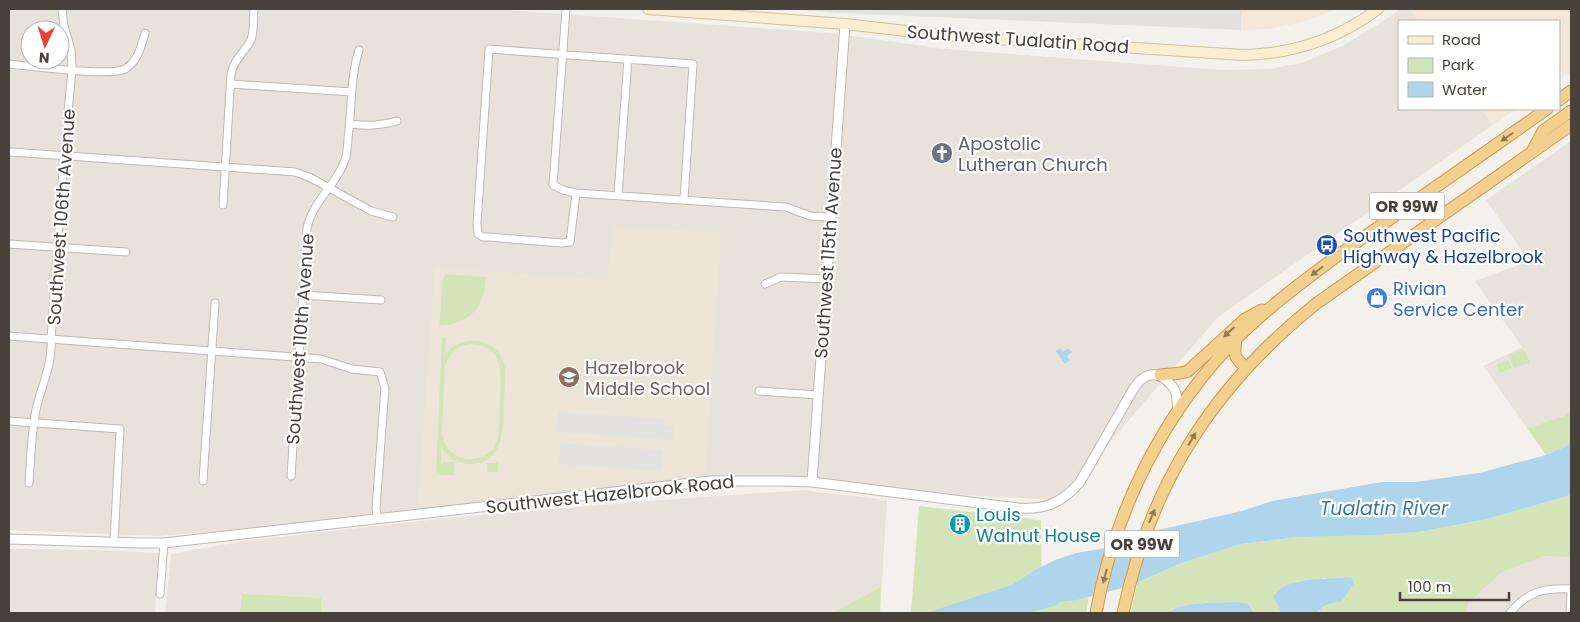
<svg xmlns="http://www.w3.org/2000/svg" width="1580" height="622" viewBox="0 0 1580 622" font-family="Poppins,sans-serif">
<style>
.residential{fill:#e8e3da;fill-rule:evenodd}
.commercial{fill:#f4e7d9}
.industrial{fill:#e4e1dd}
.education{fill:#ece5d7}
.green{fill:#d3e5b8;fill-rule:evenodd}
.parking{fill:#e4e2df}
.water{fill:#aed5eb}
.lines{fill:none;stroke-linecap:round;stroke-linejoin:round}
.minor-casing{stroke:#bfb9af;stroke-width:9}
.tertiary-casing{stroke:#bfb9af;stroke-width:11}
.secondary-casing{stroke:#d0c19f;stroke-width:12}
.trunk-casing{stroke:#d19949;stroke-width:13}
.minor{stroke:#fff;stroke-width:7}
.tertiary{stroke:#fff;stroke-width:9}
.secondary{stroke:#faeed0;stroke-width:10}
.trunk{stroke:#f4d08e;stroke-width:11}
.oneway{fill:#8d7b5c}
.labels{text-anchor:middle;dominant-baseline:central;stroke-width:4.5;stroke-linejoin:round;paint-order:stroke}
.shield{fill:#fff;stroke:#7f7b75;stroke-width:1}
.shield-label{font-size:16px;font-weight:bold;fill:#48423a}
.street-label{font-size:18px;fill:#48423a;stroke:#fff}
.worship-label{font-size:18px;fill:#5b616d;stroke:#fff;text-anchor:start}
.transit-label{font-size:18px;fill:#164399;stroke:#fff;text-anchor:start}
.shop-label{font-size:18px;fill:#366cbe;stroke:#fff;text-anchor:start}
.education-label{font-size:18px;fill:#785e54;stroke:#fff;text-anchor:start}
.culture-label{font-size:18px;fill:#0d838f;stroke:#fff;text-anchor:start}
.water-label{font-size:19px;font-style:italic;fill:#397ba4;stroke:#fff}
</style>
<rect width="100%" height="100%" fill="#f4f1ec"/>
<path class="residential" d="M9 9H491L830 33 945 49 1221 70 1269 69 1302 63 1342 46 1382 22 1400 9H1410L1419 21H1399V109H1481L1493 125 1218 317 1060 500 763 485 514 508 158 536 9 530ZM30 30H60V60H30Z
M1571 141V411L1564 416 1527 428 1483 366 1522 347 1475 281 1529 261 1486 200Z
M804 490 887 500 880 613H165L171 554 245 541 455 517 676 499Z
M1571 501V613H1467L1473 526Z
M9 549 106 550 159 553 155 613H9Z"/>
<path class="commercial" d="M1242 9H1337L1299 23 1267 29 1241 30Z
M1410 9H1571V72L1559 80V21H1419Z
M1481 109H1517L1493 125Z"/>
<path class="industrial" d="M790 9H1242L1241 30 839 13Z"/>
<path class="education" d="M613 226 721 233 705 474 418 507 435 268 608 280Z"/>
<path class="green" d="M446 274 486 277C485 308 469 324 439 326L443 278Z
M442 338H446L445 354C462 334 496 336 504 363 507 374 505 387 504 398 503 423 507 464 470 464 458 464 448 457 441 447V462H454V475H441L440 473 436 472ZM470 344C504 344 501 373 500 397 500 409 499 420 499 432 495 468 445 468 442 432L445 366C449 354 457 346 470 344Z
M1522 349 1525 352 1530 363 1514 368 1508 355Z
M1508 360 1512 368 1500 373 1496 365Z
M1571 411V446L1548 458 1527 428 1564 416Z
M487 463H498V472H487Z
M1571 495V557L1544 556 1502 572 1468 603 1467 613H1317L1321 609 1334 602 1346 577 1330 580 1325 578 1317 580 1297 581 1273 597 1281 613H1254L1253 611 1232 602 1203 603 1172 609 1166 613H1131L1137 583 1179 564 1241 544 1300 537 1419 532 1487 519Z
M919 506 1041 520 1042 582 932 613H911Z
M881 587 880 613H832Z
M242 594 321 598V613H240Z
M1089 597 1086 613H1028L1055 606 1060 602Z"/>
<path class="parking" d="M558 412 664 419V426L674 427 673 440 556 432Z
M560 443 662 450 661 471 559 464Z"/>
<path class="water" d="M1060 348 1063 352 1068 348 1072 352 1067 356 1070 360 1065 364 1056 351Z
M1571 442V495L1487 519 1419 532 1374 535 1300 537 1241 544 1179 564 1130 586 1077 600 1060 602 1055 606 1028 613H926L1012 585 1035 570 1055 560 1076 553 1105 548 1152 533 1158 530 1242 511 1272 501 1382 482H1415L1479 473 1546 455 1565 447Z
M1346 577 1352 578 1354 583 1341 602C1331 602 1323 606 1317 613H1281L1273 597C1287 575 1324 581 1346 577Z
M1232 602 1247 603 1254 613H1166C1182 602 1213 603 1232 602Z"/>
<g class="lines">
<g class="minor-casing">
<path id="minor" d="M566 9 553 185 563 190 576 193 786 207 810 216 830 217
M9 64C29 66 111 77 125 69 138 61 141 47 145 33
M231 84 352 92
M350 124C367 126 380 126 397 121
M11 152 295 172 311 178 371 211 393 217
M576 193 570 242 562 243 488 237H483L478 234 477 223 489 49 693 64 684 199
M618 194 628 59
M223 205 231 74C234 60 243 53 250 42 255 32 253 19 254 9
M9 244 126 252
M765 284 781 277 827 279
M302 295 381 300
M9 336 321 359 352 369 380 372 385 388 376 508 377 518
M759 391 819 395
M9 421 120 429 114 542
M291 476 307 228C313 200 338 184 346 157 347 151 348 144 348 138 352 109 350 78 359 50
M203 481 215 303
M29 483C31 459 31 434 36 410 41 386 53 364 51 339L64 156 72 69 71 50 64 26 62 9
M160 594 164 543
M1510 613C1528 591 1544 588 1571 589
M1570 613 1571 593"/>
</g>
<g class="tertiary-casing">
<path id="tertiary" d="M812 482 845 24
M9 539 141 543H164L710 481H784L812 482 1018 508C1045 510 1062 503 1080 482L1134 388C1142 376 1153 370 1165 379 1169 383 1173 386 1175 391 1178 398 1177 405 1178 412"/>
</g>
<g class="secondary-casing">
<path id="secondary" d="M648 9 845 24 950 36 1243 55C1293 54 1338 39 1378 9"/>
</g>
<g class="trunk-casing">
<path id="trunk" d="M1559 100 1571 91
M1533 150 1543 131 1571 111
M1236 340C1233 355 1235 358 1246 368
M1160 375C1170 373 1179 375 1188 371L1245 319 1262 310
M1096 613C1114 512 1163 414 1235 340 1266 309 1302 282 1337 256L1547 109
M1123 613C1150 484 1214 385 1317 303L1571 125"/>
</g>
<use href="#minor" class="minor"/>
<use href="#tertiary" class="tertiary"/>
<use href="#secondary" class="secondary"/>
<use href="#trunk" class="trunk"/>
</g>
<defs><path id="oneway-solid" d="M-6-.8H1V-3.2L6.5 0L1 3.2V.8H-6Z" transform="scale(1.25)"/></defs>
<g class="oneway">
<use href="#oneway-solid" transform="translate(1507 137) rotate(145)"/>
<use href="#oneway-solid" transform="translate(1317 271) rotate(143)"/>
<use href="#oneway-solid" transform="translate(1229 332) rotate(138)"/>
<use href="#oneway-solid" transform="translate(1192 439) rotate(-59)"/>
<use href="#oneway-solid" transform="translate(1152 516) rotate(-67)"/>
<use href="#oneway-solid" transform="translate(1105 576) rotate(104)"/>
</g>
<defs>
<g id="church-disc" transform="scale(1.125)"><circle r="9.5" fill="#6b7280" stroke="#fff"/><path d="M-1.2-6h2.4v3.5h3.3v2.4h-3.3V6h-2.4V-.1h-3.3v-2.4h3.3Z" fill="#fff"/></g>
<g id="bus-disc" transform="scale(1.125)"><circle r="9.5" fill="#1a4fb4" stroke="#fff"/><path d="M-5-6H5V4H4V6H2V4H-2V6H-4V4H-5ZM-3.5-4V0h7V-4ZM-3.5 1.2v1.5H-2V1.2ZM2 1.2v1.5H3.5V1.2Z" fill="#fff"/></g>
<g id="shop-disc" transform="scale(1.125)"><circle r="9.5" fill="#3f7fe0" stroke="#fff"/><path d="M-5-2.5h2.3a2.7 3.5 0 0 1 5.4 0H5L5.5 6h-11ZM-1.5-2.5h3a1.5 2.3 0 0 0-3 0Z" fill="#fff"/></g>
<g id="school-disc" transform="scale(1.125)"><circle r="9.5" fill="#8d6e63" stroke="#fff"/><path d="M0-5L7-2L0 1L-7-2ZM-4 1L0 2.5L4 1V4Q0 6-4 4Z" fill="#fff"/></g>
<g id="building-disc" transform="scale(1.125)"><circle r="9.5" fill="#0f9aa8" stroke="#fff"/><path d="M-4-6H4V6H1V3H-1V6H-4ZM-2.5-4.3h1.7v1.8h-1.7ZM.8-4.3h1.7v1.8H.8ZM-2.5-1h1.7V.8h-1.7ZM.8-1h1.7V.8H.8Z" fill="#fff"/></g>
</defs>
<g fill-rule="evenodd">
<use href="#church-disc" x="942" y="153"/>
<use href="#bus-disc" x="1327" y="245"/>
<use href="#shop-disc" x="1377" y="298"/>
<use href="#school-disc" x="569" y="377"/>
<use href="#building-disc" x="960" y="524"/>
</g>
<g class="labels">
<g class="shield">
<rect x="1369.5" y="192.5" width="75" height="27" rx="4"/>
<rect x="1104.5" y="530.5" width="75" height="27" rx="4"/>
</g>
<g class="shield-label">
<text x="1407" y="206">OR 99W</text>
<text x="1142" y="544">OR 99W</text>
</g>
<g class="street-label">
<text transform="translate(1018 39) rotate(4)">Southwest Tualatin Road</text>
<text transform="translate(61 217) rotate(-86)">Southwest 106th Avenue</text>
<text transform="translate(828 253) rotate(-86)">Southwest 115th Avenue</text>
<text transform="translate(300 339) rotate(-86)">Southwest 110th Avenue</text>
<text transform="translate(610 494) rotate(-6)">Southwest Hazelbrook Road</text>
</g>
<g class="worship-label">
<text x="958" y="143">Apostolic<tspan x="958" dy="21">Lutheran Church</tspan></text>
</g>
<g class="transit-label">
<text x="1343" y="235">Southwest Pacific<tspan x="1343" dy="21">Highway &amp; Hazelbrook</tspan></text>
</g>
<g class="shop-label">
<text x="1393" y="288">Rivian<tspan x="1393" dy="21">Service Center</tspan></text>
</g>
<g class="education-label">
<text x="585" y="367">Hazelbrook<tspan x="585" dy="21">Middle School</tspan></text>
</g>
<g class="culture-label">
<text x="976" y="514">Louis<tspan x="976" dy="21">Walnut House</tspan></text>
</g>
<g class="water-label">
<text x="1384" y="508">Tualatin River</text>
</g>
</g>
<rect width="1580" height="622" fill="none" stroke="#48423a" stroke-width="20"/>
<rect x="1398" y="20" width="162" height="90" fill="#ffffff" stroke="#b6b3b0"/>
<rect x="1408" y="36" width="25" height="8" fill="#faeed0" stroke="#b6b3b0"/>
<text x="1442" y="45" font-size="15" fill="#48423a">Road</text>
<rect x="1408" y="58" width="25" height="15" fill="#d3e5b8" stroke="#b6b3b0"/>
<text x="1442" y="70" font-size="15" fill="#48423a">Park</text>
<rect x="1408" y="82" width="25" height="15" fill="#aed5eb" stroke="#b6b3b0"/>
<text x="1442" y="95" font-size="15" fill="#48423a">Water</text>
<g transform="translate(45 45) rotate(184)"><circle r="24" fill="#ffffff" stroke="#b6b3b0"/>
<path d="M0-4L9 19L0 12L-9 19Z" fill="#e8432f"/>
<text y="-8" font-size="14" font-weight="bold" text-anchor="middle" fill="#48423a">N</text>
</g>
<path d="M1400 592v8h109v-8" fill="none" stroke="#48423a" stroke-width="2.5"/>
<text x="1408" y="592" font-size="15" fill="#48423a" stroke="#ffffff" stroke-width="4" paint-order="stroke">100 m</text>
</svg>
